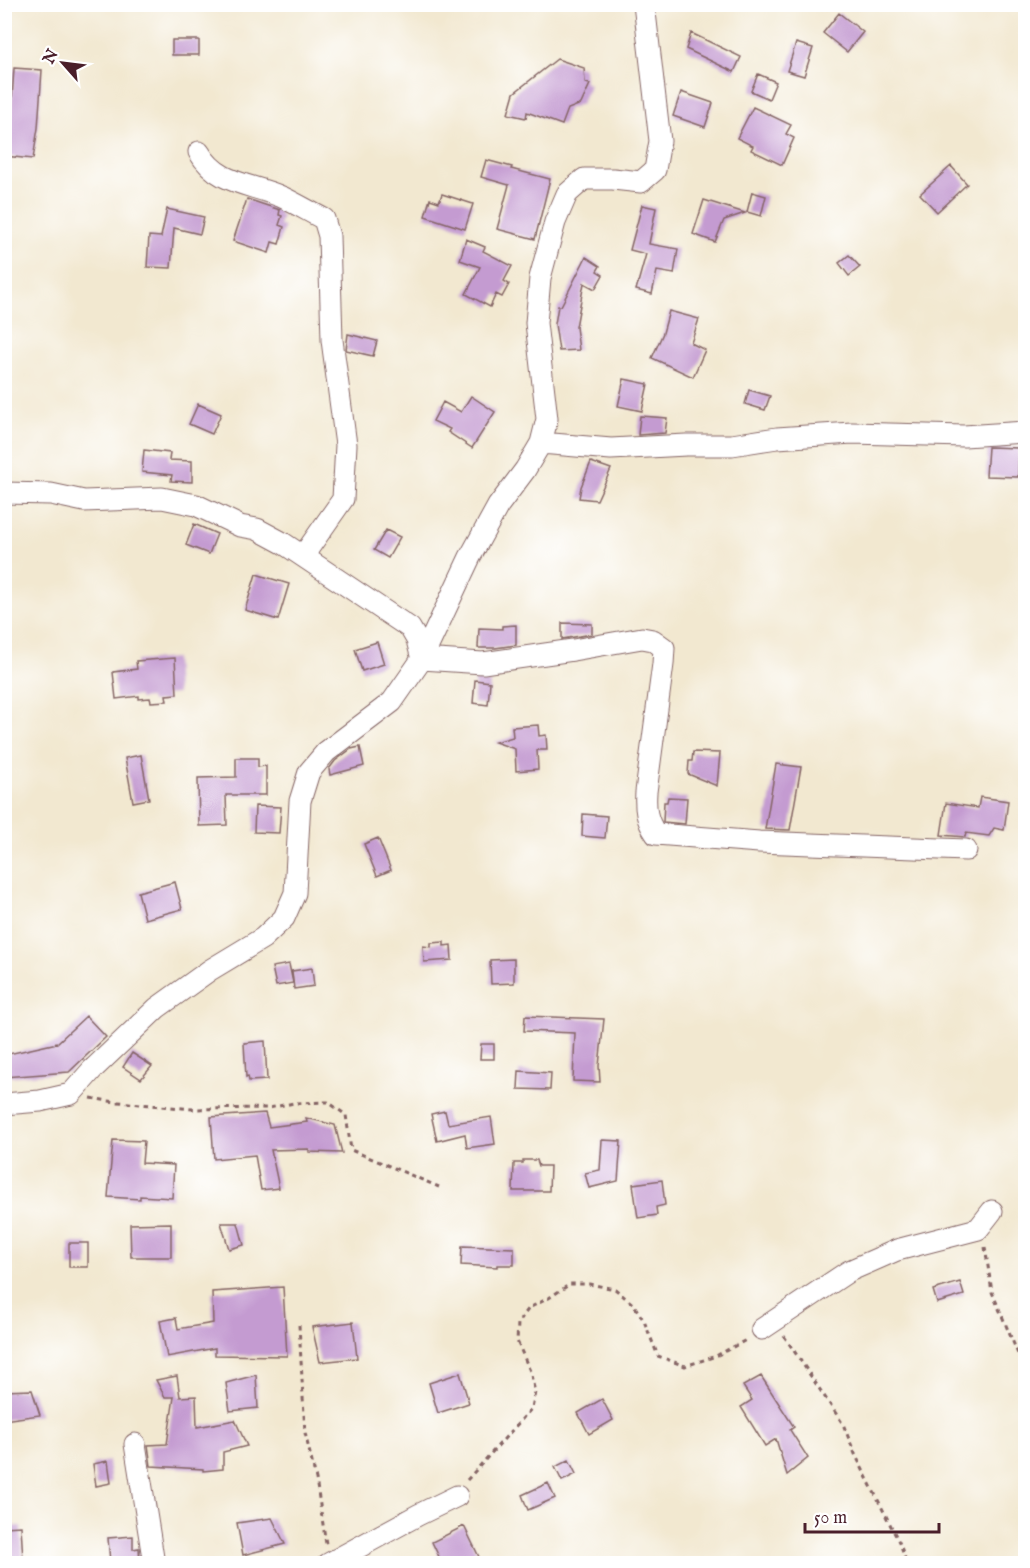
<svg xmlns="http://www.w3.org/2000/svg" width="1030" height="1568" viewBox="0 0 1030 1568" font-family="'IM FELL English',serif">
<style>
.building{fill:#c49bd1}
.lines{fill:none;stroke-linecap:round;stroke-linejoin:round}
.minor-casing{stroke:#856565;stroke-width:23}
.path{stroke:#856565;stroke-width:3;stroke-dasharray:4.5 4.5;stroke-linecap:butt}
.minor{stroke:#fff;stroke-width:21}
</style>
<rect width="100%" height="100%" fill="#fff"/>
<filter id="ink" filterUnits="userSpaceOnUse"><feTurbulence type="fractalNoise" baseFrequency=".0167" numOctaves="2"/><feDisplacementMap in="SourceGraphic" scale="12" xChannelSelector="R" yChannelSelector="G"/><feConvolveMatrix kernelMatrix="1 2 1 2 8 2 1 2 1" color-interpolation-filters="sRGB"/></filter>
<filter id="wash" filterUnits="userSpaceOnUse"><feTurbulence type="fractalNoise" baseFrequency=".008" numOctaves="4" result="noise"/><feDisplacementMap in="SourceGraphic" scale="24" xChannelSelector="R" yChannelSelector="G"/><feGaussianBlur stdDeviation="1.35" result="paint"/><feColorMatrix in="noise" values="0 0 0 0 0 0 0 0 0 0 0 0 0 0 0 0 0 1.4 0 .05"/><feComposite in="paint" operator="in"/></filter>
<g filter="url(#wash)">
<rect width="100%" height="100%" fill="#f2e8d0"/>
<g id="blocks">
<path class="building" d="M839 13 863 32 847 52 823 33Z
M691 33 741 57 734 72 686 49Z
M172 40H199V55H172Z
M796 43 813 48 804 76 787 71Z
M557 59 584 68 585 83 590 84 581 104 568 109 562 125 527 112 526 118 508 114 514 93Z
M14 68 42 70 38 128 33 159 4 156V130L10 131Z
M758 74 776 82 769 99 751 91Z
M681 92 713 103 705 127 673 116Z
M753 107 791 125 786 134 794 138 782 165 751 150 753 146 737 138Z
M486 160 512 167 511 169 550 179 535 239 497 229 509 185 481 177Z
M951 166 967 184 937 212 920 194Z
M752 192 766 196 761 216 747 212Z
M442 194 473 204 465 229 425 216 430 199 439 202Z
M247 199 280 210 279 215 282 216 279 225 284 227 279 244 272 242 269 253 233 241Z
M704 200 745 213 724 220 715 242 693 234Z
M642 205 656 208 649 244 678 249 674 274 657 271 652 294 636 290 646 254 630 250Z
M167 209 204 217 200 234 174 228 171 268 147 267 149 236 161 237Z
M466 239 485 247 483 251 512 266 504 281 509 284 502 297 496 294 490 307 466 294 480 267 460 260Z
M849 255 860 267 849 276 839 263Z
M586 257 600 266 597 271 603 275 595 289 584 283 576 327 579 350 559 351 555 324 558 306H561Z
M669 311 699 319 691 343 705 350 693 377 652 358 663 333Z
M348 334 377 341 373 356 346 350Z
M624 379 648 384 642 411 618 406Z
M749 390 770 396 765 410 745 404Z
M471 396 495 412 472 448 448 432 450 429 433 421 443 402 461 412Z
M198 404 221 414 212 434 189 424Z
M640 416 667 418 665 433 638 435Z
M988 447 1019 448 1018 477 986 476Z
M144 450 170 453 169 460 192 461V482L171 481 172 475 142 472Z
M591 462 611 469 597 500 579 498 581 487Z
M194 524 217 534 209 554 186 545Z
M386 530 400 537 388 558 374 550Z
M256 574 289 584 278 620 245 610Z
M562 623 592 624V634L562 639Z
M516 625V645L495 648H478L479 628 502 629V626Z
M377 642 384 664 362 671 355 649Z
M175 658 177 694 166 695 167 701 151 702 150 698 139 699V696L116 699 113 672 137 669 136 661Z
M475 680 490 682 488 705 473 703Z
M538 725 539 736 546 735 547 750H537L538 769 516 771 515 749 495 742 513 737 512 727Z
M360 747 364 766 330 775 329 769 335 761 351 749Z
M693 752 720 753 717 786 688 774 689 761H692Z
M141 755 149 799 133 802 125 758Z
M236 758H258V767L266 766V795H226L227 825 199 826 198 778 236 777Z
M776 764 801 767 790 830 765 829Z
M668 797 687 798 685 824 663 822 664 802H667Z
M980 797 1008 801 1004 830 994 828 989 836 966 833 965 837 941 835 946 803 978 808Z
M255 806 281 807 279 833 254 832Z
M583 814 607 816 605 838 582 836Z
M378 838 391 870 377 876 364 844Z
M175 882 182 909 145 919 138 892Z
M444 942V946L451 945 452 960 424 962 423 946 431 947V943Z
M514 959V983L491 984 490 960Z
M289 964 293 983 276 986 272 967Z
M312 968 314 986 294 989 292 971Z
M86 1016 106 1037 69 1072 4 1077V1055L57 1043Z
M525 1016 604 1019 599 1066 600 1082 573 1081 575 1033 524 1031Z
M265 1041 267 1080 249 1081 248 1076 246 1077 244 1043Z
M481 1044H494V1059H480Z
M132 1053 152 1066 141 1079 123 1067Z
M519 1071 551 1073 550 1090 518 1089Z
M445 1111 448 1124 491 1117 495 1144 467 1148 465 1134 437 1141 431 1114Z
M265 1113 269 1127 307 1122 306 1118 335 1125 342 1153 309 1152V1149L271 1150 279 1188 261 1190 255 1155 214 1159 211 1117Z
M113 1140 144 1141 142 1163 174 1165 172 1198 140 1196V1199L108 1197Z
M602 1140 621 1141 618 1181 589 1188 585 1173 600 1170Z
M523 1160H537L539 1166H550L549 1191H513L514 1163H523Z
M662 1180 665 1205 656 1207 657 1215 638 1218 633 1184Z
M171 1223V1257H131L130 1224Z
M221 1223H238L244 1245 229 1249Z
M69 1243H88V1267H69Z
M462 1246 514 1248V1265H497V1267L461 1265Z
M960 1282 964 1295 937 1303 933 1290Z
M283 1287 287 1356 215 1355V1348L167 1357 160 1321 176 1318 178 1329 213 1323 212 1292Z
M353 1322 357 1358 320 1362 312 1327Z
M460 1373 469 1403 438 1413 429 1383Z
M256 1375 258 1408 230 1411 226 1383Z
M177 1376 180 1397 196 1396 197 1427 235 1420 247 1446 223 1452V1469L203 1471V1469L151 1466 148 1445 167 1444 174 1397H165L156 1380Z
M761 1376 794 1427 790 1430 808 1458 787 1475 776 1439 765 1446 741 1407 752 1400 743 1386Z
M32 1390 40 1415 4 1420V1391Z
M602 1399 613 1420 589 1434 578 1413Z
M569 1460 576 1474 562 1481 555 1467Z
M108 1461 111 1483 96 1486 93 1464Z
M548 1483 555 1498 528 1510 522 1495Z
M272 1518 285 1544 243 1555 237 1523Z
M21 1526 23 1560 7 1561 4 1527Z
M464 1526 480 1559 472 1563H442L432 1542Z
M133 1536V1549L139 1548 140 1563 110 1562 108 1538Z"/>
</g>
</g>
<g filter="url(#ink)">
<use href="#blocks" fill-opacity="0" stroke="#856565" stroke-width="1.5"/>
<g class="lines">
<g class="minor-casing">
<path id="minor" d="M199 152C218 185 250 183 282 197 297 204 310 212 324 219L329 236 332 340 346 445 343 499 303 556
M541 443 611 449 686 445H732L777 438 852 433 964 436 1026 432
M4 493 51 494 84 501 162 498 196 505 240 526 257 529 283 543 410 628 417 640 422 659 483 663 573 650 642 638 653 640 664 648 663 664 646 792C645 808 646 820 656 834L759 842 966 850
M4 1104 40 1101 71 1094 92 1070 157 1008 210 970 263 938 284 918 295 893 300 801 309 772 326 752 392 702 422 659 470 557 498 506 525 470 541 443 547 419 536 323 540 278 555 222 567 194 584 179H613L641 182 655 170 660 141 644 4
M762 1329 849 1271 897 1250 978 1229 992 1211
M135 1444 154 1564
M328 1564 418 1515 457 1496"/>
</g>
<path class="path" d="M91 1098 108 1101 193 1109 269 1108 294 1103 328 1102 346 1115 351 1150 439 1187
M985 1247 992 1292 1026 1373
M299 1325 305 1433 316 1479 326 1544
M784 1336 843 1424 855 1454 900 1544 907 1564
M467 1480 532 1408 535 1392 530 1371 517 1341 518 1323 529 1308 549 1298 570 1284H589L615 1289 634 1305 644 1321 658 1356 685 1366 716 1356 746 1340"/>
<use href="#minor" class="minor"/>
</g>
</g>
<rect width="1030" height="1568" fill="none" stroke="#fff" stroke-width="24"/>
<g transform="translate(63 63) rotate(298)" stroke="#ffffff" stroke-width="4.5" paint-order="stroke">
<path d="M0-4.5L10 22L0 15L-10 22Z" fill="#4a1f2b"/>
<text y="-9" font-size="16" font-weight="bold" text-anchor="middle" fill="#4a1f2b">N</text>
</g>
<path d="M805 1523v9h134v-9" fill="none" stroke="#4a1f2b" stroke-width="3"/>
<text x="814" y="1523" font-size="18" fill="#4a1f2b" stroke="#ffffff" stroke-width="4.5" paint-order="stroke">50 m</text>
</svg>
